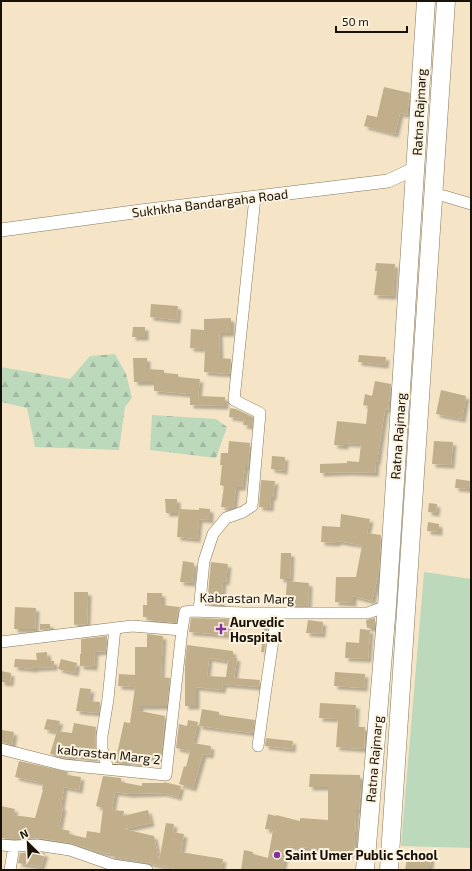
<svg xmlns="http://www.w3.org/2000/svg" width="472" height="871" viewBox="0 0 472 871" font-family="'Exo 2',sans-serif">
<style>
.green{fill:#bcd9bc}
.forest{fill:url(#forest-firs)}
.building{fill:#c1af8b;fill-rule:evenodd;filter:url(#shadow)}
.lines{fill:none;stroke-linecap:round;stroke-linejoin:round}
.minor-casing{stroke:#86785c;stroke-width:12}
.tertiary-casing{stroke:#86785c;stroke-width:14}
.trunk-casing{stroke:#86785c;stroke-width:19}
.minor{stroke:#fff;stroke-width:11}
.tertiary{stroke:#fff;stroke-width:13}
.trunk{stroke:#fff;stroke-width:18}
.poi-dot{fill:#8331a1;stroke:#fdf3e1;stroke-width:1.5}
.labels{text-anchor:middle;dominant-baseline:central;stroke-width:4;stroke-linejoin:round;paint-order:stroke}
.street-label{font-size:13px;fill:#171107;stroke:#fdf3e1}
.poi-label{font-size:13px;font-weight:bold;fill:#171107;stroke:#fdf3e1;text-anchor:start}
</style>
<defs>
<pattern id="forest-firs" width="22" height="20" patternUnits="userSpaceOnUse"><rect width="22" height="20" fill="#bcd9bc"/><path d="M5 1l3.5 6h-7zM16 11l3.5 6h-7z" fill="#a1b9a0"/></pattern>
<filter id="shadow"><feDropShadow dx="3.5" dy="3.5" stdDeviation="1" flood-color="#0004"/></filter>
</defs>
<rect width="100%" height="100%" fill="#f5e5c6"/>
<path class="green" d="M424 572 471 579V848L401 846Z"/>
<path class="forest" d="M115 354 126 374 132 398 125 407 119 450 35 447 27 408 1 402V367L70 379 90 356Z
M152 415 216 419 227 427 216 458 150 450Z"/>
<path class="building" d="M384 87 410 93 407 115 400 113 395 134 364 126 367 115 377 117Z
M376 263 395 264 393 296 374 295 377 271H375Z
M151 304 178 306 177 320 150 317Z
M231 318V333H219L220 358 231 359 230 374 204 372 205 349 190 348 191 329 204 330V319Z
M133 327H145V337H132Z
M359 355 386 357 385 365 358 362Z
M133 358H147V369L164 370V373L178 374V377L200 379 198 396 225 397V406L190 405V394L154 391V382H134Z
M375 381 391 384 388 410 385 409 377 462 376 461 375 473 350 472 320 473V464L347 463V461L359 462 361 444 345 443V446L334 445 337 421 366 424 368 406 363 405 365 394 372 396Z
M441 390 466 396 462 419 436 414Z
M230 408 236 409 253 417 252 426 243 425 244 419 229 417Z
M229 441 250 443 248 467H245L242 487H236L233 508 221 507 224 486 220 485 222 465H220L221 453H228Z
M434 441 453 442 451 465 432 464Z
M272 456 285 457 284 471 271 469Z
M456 479 470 481 469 489 455 488Z
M261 480 275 481 273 497H271L270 508 259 507Z
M165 499H177V513H166Z
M429 503 437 504 436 513 428 512Z
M199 508 210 509V520L199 519 197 539 177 537 179 509 199 510Z
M341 514 370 519 367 533 381 535 379 571 372 601 353 596V603L335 602 336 577H356L362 545 337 541V543L321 542 322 526 340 527Z
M428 522 439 524V532L427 531Z
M281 553H291L290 579H280Z
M183 561 194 563 192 583 180 582Z
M211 562 228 564 226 582 223 581 221 605H207Z
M287 581 309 583 308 606 285 605Z
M74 592H88L87 624 74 625Z
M147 593H162V605L180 607 178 611 176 623 148 620V617H143V605H147Z
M15 607 36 608 35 629H14Z
M191 618 229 619 227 635 189 632Z
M375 618V628H367L366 620Z
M265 620H269L264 652H261Z
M308 620 323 622 322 634 306 633Z
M40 624H50V629L40 630Z
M360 629 370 630 368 659 345 658 346 642 359 643Z
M147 634 163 636 161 677 170 678 167 706H140V711L165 716 161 758 145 757 144 764 125 761V764L115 763 124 722 130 723 135 687 118 686 119 674 135 675V647H147Z
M107 636 106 651 95 652 94 667 80 666V654H81V639Z
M187 645 233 651V657L237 658 234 678 260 680 259 687 223 684 222 690 196 687V706H185V664ZM209 658 228 661 226 677 207 676Z
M47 652 48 661H54V667L34 668V669L14 667 15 659 37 660 36 653Z
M61 659 77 663 75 673 58 669Z
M1 671 11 673 10 683 1 682Z
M335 672 365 674 364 688 334 686Z
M80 688 91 689 89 701 100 702 99 713 76 711Z
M320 703 356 705 355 727H365L364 749 336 747 338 719 319 718Z
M202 709 219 712V715L255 720 253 733 199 726Z
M47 719 60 721 56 732 44 729Z
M188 720 198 722 193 743 211 746 210 755 203 754 193 788 179 784 184 766 186 767 190 751 176 748 179 724 187 726Z
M74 723 96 727 95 736 96 752 94 759 73 755 72 759 65 758 50 754 57 731 72 733Z
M2 730 14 732 12 745 1 742Z
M266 738 293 741 292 749 265 746Z
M19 761 68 772 67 775 81 777 79 790 64 787 61 807H63L59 827H62L61 829 70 831 69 834 86 838 87 831 100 833 103 808 96 806 103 776 121 778V782L142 786V783H164V782L181 786 178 797 164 793 129 794 115 792 112 810 124 811 123 816 148 810 151 823 124 829 154 836 159 861 166 823 174 824 173 832 184 834 181 852 223 859 221 870H180L131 859 111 856V854L95 851 71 843 38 838 14 839 1 838V806L15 809 13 815 35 818 43 790H42L43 783 15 777Z
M310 774 360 775V789H361L359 810H356L354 854 332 853V850L287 846 282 870H241L244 850 253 852V854L268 858 273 830 265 829 268 814 276 816V815L300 821V818L328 820V787H309Z
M37 852 45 853 41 867 18 863 20 853Z
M408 852 431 854 430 866H428L427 870H405Z"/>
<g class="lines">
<g class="minor-casing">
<path id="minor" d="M433 195 444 196 471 204
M199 611 204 561 213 534 226 518 243 512 252 506 260 413 234 400 255 197
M1 642 132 626 182 630 185 612 192 611 244 613H368L387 606
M258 746 266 688 277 613
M1 749 64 765 166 775 182 630
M108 769 102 749V736L108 699 115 628
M1 845 14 846 37 845 70 850 113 865 147 870
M10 870 14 846"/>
</g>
<g class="tertiary-casing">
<path id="tertiary" d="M1 230 141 211 388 181 416 168"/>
</g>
<g class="trunk-casing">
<path id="trunk" d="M365 870 387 606 426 1
M389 870 446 1"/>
</g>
<use href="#minor" class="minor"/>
<use href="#tertiary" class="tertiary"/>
<use href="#trunk" class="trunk"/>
</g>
<g class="poi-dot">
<path d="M219 623h4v4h4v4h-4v4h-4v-4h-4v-4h4z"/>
<circle cx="277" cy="855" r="4"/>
</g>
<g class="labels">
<g class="street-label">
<text transform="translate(419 112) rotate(-87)">Ratna Rajmarg</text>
<text transform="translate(210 203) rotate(-7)">Sukhkha Bandargaha Road</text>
<text transform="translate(398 436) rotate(-86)">Ratna Rajmarg</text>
<text transform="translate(247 598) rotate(1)">Kabrastan Marg</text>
<text transform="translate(109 754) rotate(6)">kabrastan Marg 2</text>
<text transform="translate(374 759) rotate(-85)">Ratna Rajmarg</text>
</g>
<g class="poi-label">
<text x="230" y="622">Aurvedic<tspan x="230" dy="15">Hospital</tspan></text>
<text x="285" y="855">Saint Umer Public School</text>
</g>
</g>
<rect width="472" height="871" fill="none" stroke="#171107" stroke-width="4"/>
<g transform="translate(28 843) rotate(336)" stroke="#fdf3e1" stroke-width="3" paint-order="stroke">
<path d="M0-3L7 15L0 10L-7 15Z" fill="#171107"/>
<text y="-6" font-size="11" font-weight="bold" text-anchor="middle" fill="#171107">N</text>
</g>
<path d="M336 26v6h71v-6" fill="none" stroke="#171107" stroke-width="2"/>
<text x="342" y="26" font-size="12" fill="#171107" stroke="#fdf3e1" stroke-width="3" paint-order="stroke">50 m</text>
</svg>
